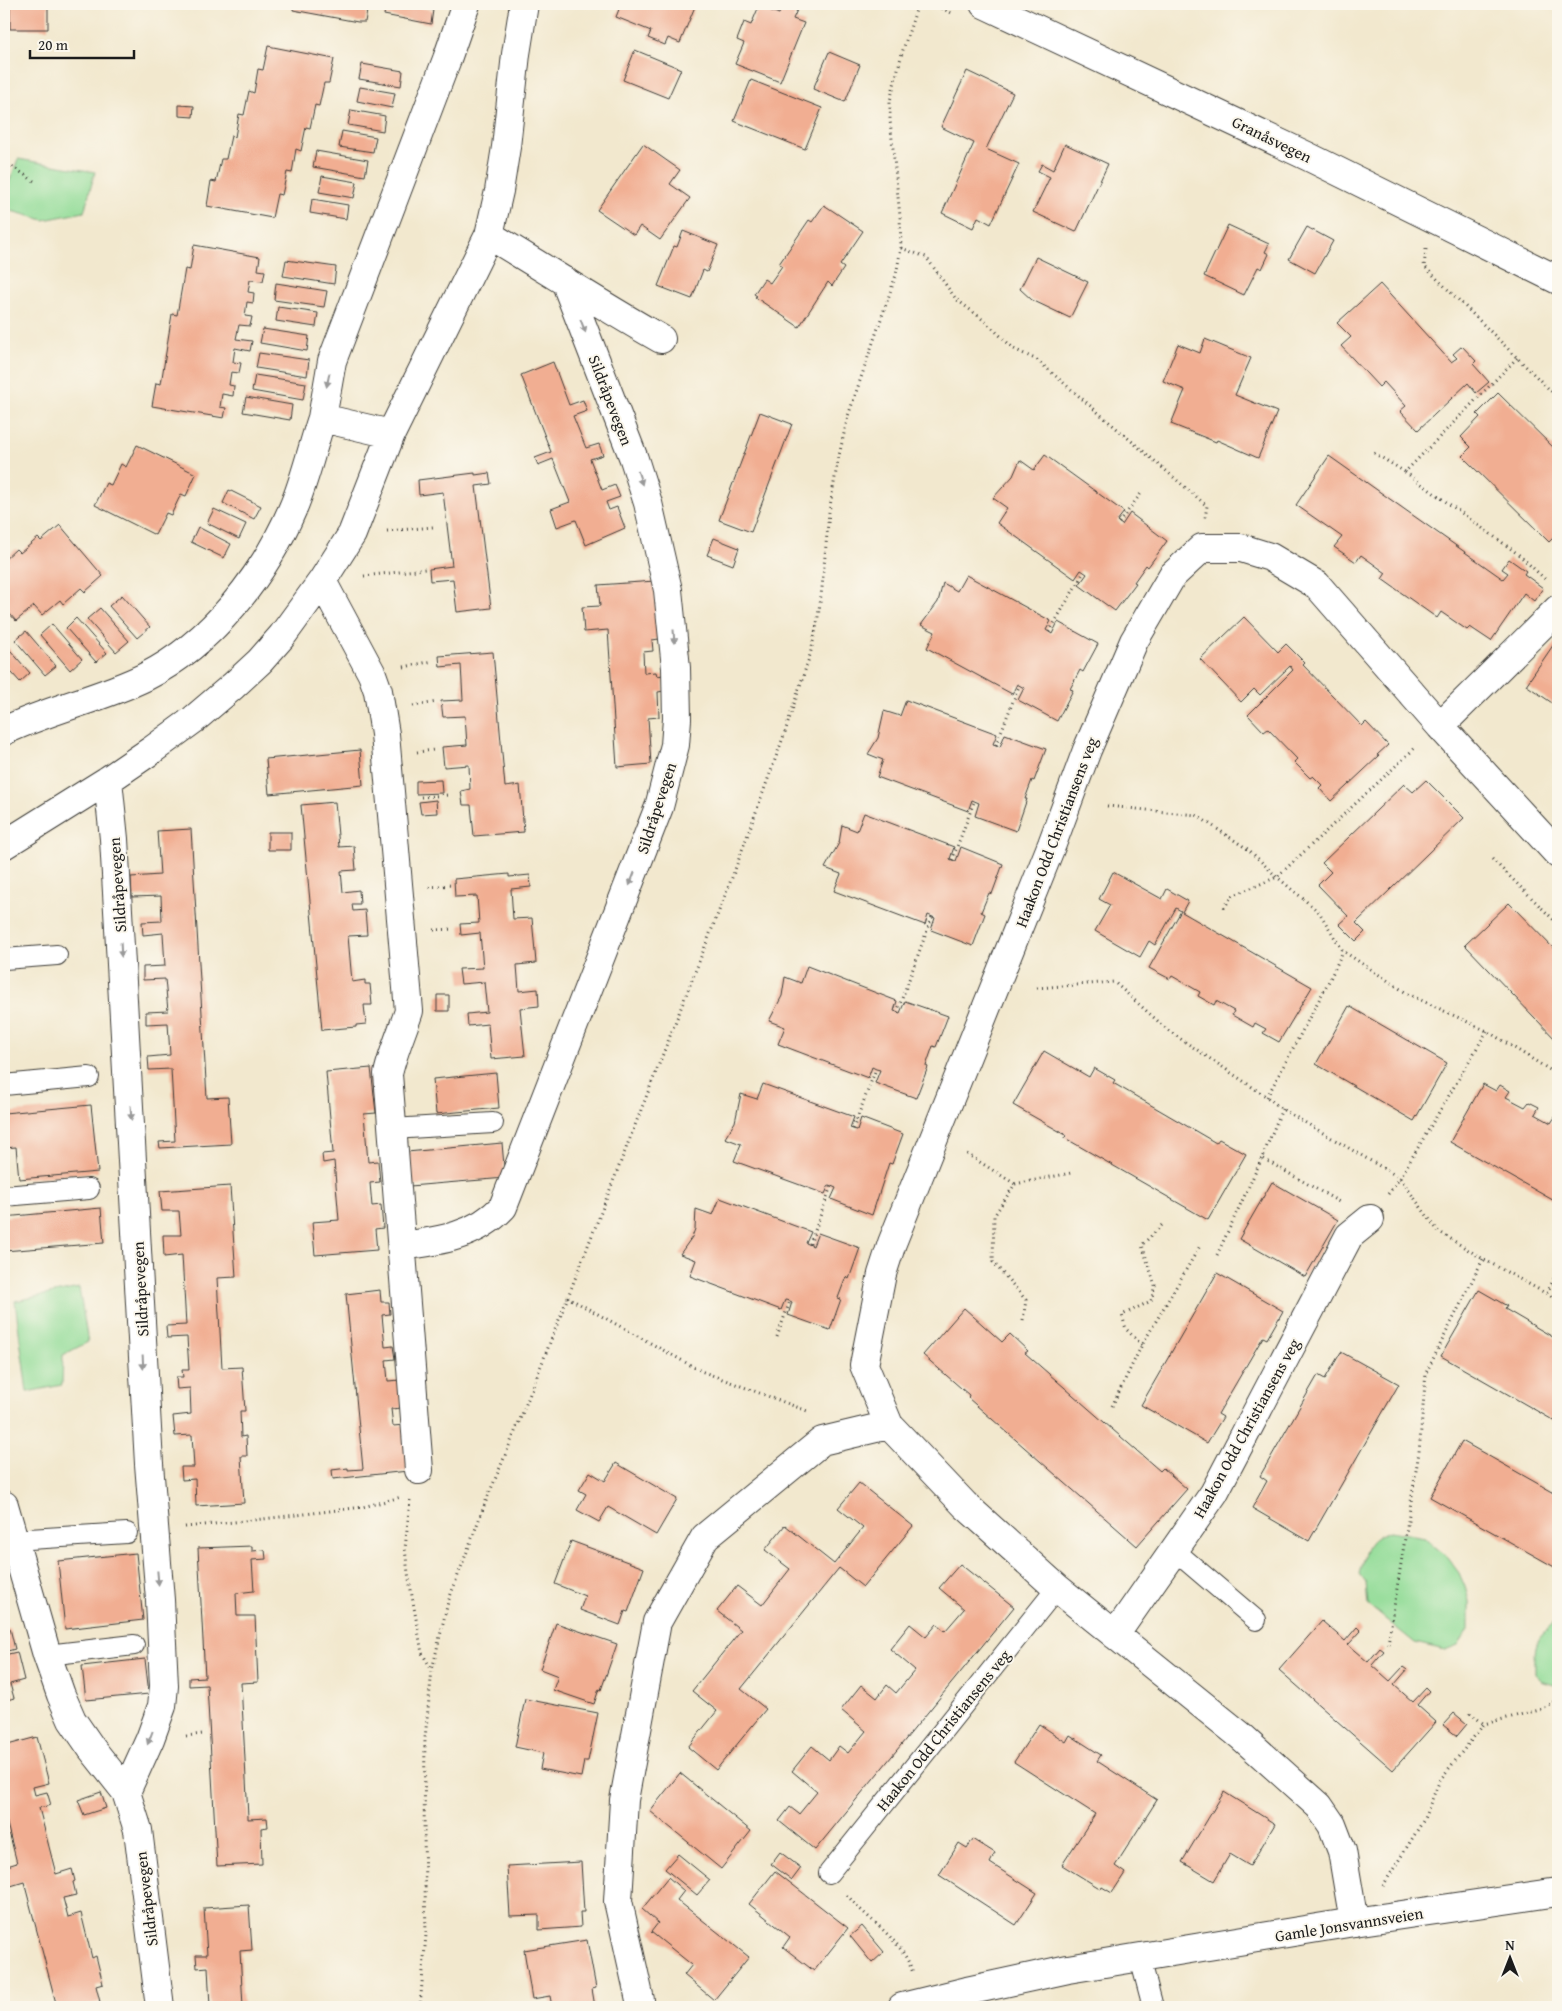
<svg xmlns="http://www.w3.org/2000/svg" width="1562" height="2011" viewBox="0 0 1562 2011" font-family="'Gentium Book Plus',serif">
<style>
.green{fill:#92dc97;stroke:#577c5a}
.building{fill:#f1ae92}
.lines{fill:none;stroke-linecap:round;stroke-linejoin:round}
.lane-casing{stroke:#3c3b37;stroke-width:22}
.street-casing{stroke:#3c3b37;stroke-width:30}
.secondary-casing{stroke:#3c3b37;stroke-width:30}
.path{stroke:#3c3b37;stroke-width:3;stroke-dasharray:1 4;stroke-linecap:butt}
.lane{stroke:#fff;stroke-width:20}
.street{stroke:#fff;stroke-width:28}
.secondary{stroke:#fff;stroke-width:28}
.oneway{fill:#999}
.labels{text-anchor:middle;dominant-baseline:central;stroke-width:4;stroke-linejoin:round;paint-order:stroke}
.street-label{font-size:16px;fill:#1c1c1c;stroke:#fbf7ec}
</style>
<rect width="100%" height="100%" fill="#fbf7ec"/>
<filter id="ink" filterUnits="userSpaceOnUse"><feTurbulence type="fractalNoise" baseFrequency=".02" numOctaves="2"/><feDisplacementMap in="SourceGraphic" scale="10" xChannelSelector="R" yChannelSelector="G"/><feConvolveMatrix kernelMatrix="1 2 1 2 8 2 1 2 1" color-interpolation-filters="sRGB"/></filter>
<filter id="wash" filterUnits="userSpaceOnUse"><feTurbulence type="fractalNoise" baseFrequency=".0096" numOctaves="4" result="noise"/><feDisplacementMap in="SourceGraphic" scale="20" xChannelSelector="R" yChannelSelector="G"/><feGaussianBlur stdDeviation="1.12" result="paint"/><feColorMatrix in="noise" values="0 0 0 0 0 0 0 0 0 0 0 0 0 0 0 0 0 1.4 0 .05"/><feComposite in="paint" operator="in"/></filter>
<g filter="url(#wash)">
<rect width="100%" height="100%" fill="#f2e8ce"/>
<path class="green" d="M18 159 95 172 84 212 44 220 4 209V196Z
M79 1288 88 1342 63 1355 62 1385 27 1392 15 1301Z
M1390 1531 1425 1537 1434 1547 1447 1557 1459 1573 1465 1587 1469 1601V1630L1458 1645 1445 1650 1415 1643 1368 1605 1366 1583 1359 1574C1366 1550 1365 1540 1390 1531Z
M1557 1621 1558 1622V1682L1554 1685 1541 1681 1535 1674C1535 1642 1533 1642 1557 1621Z"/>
<g id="blocks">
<path class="building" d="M10 4H48V29H10Z
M294 4H362L361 10 367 11 365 22H358L293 10Z
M386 4H399L433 10 431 24 384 15Z
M621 4H696L680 43 668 38 665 45 648 38 651 31 616 17Z
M783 4 797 10 793 19 804 23 780 82 735 64 744 43 737 40 744 22 751 25 759 6 779 14Z
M268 46 334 59 329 83H324L319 106 315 105 310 128 306 127 301 151 296 149 292 173 287 172 282 195 277 194 272 218 207 206 211 181 216 182 221 159H226L231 136 235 137 239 114 244 115 249 91 254 93 258 69 263 70Z
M635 50 681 69 668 98 623 80Z
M829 52 860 65 845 102 813 89Z
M362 64 403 71 401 86 359 79Z
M967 71 1013 93 986 149 1019 164 991 224 978 217 973 228 942 213 974 143 941 127Z
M751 80 822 108 805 149 734 121Z
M360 87 395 93 392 108 357 101Z
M179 105 194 106 193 117 179 116Z
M351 110 385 116 383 131 348 125Z
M342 131 376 137 373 152 339 147Z
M643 144 680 170 670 184 690 198 660 240 640 226 634 235 597 210Z
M1065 144 1108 164 1076 232 1033 212 1050 177 1038 171 1042 164 1053 170Z
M316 151 368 160 365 176 313 167Z
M322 176 357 182 354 198 319 192Z
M312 199 348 205 346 219 310 213Z
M824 205 863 231 840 265 844 268 832 286 828 282 799 327 755 297 757 296 754 294 764 279 770 283 782 266 779 264 809 220 812 222Z
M1228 225 1269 244 1265 252 1269 254 1262 269 1258 267 1244 295 1204 276Z
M1307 227 1333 241 1315 273 1289 259Z
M683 231 718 245 707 272 703 270 692 299 658 286 674 246 677 247Z
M194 245 260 257 258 270 265 271 263 281 250 280 248 292 254 293 253 303 247 302 245 316 252 317 250 326 239 325 236 339 252 341 250 351 235 348 233 362 241 363 239 373 231 372 229 385 234 386 233 396 222 394 220 407 226 408 224 418 152 406 156 383 161 384 172 314 177 315 185 269 190 270Z
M1036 257 1088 282 1070 318 1032 300 1020 289Z
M286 260 336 267 334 284 283 276Z
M276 283 327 291 324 307 274 300Z
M1380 284 1451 362 1457 358 1453 354 1462 346 1476 361 1473 364 1489 382 1476 393 1468 383 1418 430 1400 411 1406 406 1384 382 1379 387 1341 346 1351 337 1337 323Z
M278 307 318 313 316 327 276 321Z
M263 329 309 336 307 351 260 343Z
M1205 339 1251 358 1235 395 1277 412 1258 458 1217 440 1216 442 1171 424 1185 390 1163 381 1178 344 1200 353Z
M259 353 309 360 307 376 256 368Z
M553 362 569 405 583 400 587 411 573 416 586 448 599 444 603 455 590 459 602 490 615 485 620 497 606 502 609 510 617 507 625 528 586 545 576 520 557 527 551 509 570 502 553 459 538 465 535 458 551 452 521 375Z
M255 375 306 383 303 400 252 391Z
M1498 393 1558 452V533L1549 542 1462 456 1471 447 1461 437 1480 417 1477 414Z
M246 397 292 405 290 420 243 412Z
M760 412 792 424 751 532 719 520Z
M137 445 196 474 186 496 181 494 171 515 166 513 155 535 95 505 106 483 111 485 121 464 126 467Z
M1045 455 1124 512 1117 521 1122 525 1130 513 1167 541 1148 567 1146 565 1134 582 1136 583 1115 611 1079 585 1087 574 1081 570 1075 579 997 523 1007 508 993 498 1013 476 1020 460 1034 470Z
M1329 456 1503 579 1508 573 1502 569 1509 559 1526 571 1524 574 1543 588 1534 601 1524 593 1491 641 1470 627 1467 630 1441 612 1437 618 1382 579 1386 573 1361 555 1356 562 1334 547 1342 537 1296 505Z
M475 473V475L489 473 491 484 476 486 491 608 457 612 453 579 430 581 429 569 452 566 443 492 419 495 418 480Z
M229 490 261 506 254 519 223 503Z
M214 509 246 524 239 539 207 523Z
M60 525 103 576 85 592 81 588 63 604 60 600 42 615 34 606 16 621 9 613 4 617V560L16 549 20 553 38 538 41 541Z
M198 527 231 544 224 558 191 542Z
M714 538 739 548 733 565 707 555Z
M966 575 1051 621 1046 630 1052 634 1058 622 1098 644 1083 672 1080 670 1070 689 1073 690 1057 721 1018 700 1024 688 1017 684 1012 694 927 648 935 632 921 625 938 602 943 583 957 591Z
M655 581 659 639 652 640 653 651 643 652 644 673 656 672 657 676 663 675 664 691 658 692 659 717 648 718 651 764 617 767 608 630 584 632 582 607 600 606 598 585Z
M122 595 150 627 137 638 109 606Z
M100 608 129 641 116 652 87 619Z
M1244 617 1278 652 1286 644 1304 662 1302 664 1362 726 1366 722 1388 745 1377 755 1379 756 1331 801 1319 788 1322 785 1313 776 1310 778 1294 762 1297 759 1268 729 1264 732 1248 715 1293 670 1290 666 1260 695 1254 689 1241 702 1200 659Z
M76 618 107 653 96 662 66 628Z
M52 624 82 659 70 670 40 635Z
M26 631 56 666 45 675 15 640Z
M1558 638V707L1526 685Z
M4 643 30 673 20 682 4 664Z
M493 652 505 787 520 785 524 832 474 836 471 805H463L461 791 470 789 469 765 444 767 442 747 467 745 465 716 443 717 441 701 463 700 461 665 440 667 439 656Z
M906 700 997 734 993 744 996 745 1000 747 1005 734 1046 749 1034 781 1032 780 1025 799H1027L1016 831 975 816 979 803 972 800 968 811 877 777 883 760 868 754 878 738 884 711 900 716Z
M360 750 363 785 269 794 266 759Z
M441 780 442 793 416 794V781Z
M1426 780 1464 818 1356 923 1365 932 1356 941 1339 924 1348 916 1318 885 1331 872 1322 863 1404 784 1413 792Z
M436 800 437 813 421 814 419 802Z
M335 802 339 847 354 846 356 870 341 871 343 892 359 890 360 904H352L353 911 365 910 367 935 348 936 352 982 365 980V984H370L372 1005H364L366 1024 356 1025V1027L322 1030 301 805Z
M864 813 954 847 950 859 952 860 956 861 961 847 1003 864 992 894 989 893 981 912 985 914 973 946 931 930 935 918 928 915 925 925 834 891 841 874 825 868 839 843 842 825 857 831Z
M191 829 207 1098 228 1097 231 1144 160 1148 159 1142 175 1141 171 1069 149 1070 148 1057 170 1055 168 1023 146 1024V1012L168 1011 165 979 143 980V967L165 966 163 933 143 935 142 922 162 921 161 896 132 897 131 877 160 875 157 831Z
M268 832H291V850H268Z
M1113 872 1162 899 1167 889 1188 901 1182 912 1312 987 1279 1042 1263 1033 1266 1029 1255 1023 1253 1027 1232 1015 1234 1011 1216 1001 1214 1005 1198 996 1200 992 1172 976 1170 979 1149 968 1181 911 1176 908 1155 945 1149 941 1140 957 1095 931 1110 905 1099 899Z
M509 874V877L530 875 531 887 511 889 513 919 532 918 536 963 517 965 519 991 538 989 539 1006 520 1008 525 1056 491 1059 488 1024 468 1026 467 1014 487 1012 484 982 461 984 459 969 483 968 480 933 461 935 460 924 479 923 477 896 455 897 454 879Z
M1509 903 1558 953V1042L1465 945Z
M807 966 897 1001 894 1011 900 1013 905 1001 948 1016 936 1047 933 1046 926 1066 928 1067 916 1098 875 1083 880 1070 876 1069 872 1067 868 1078 778 1044 785 1027 769 1021 782 996 785 977 801 983Z
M437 995H449V1011H437Z
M1349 1006 1447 1063 1414 1121 1316 1064Z
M1044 1051 1089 1077 1094 1068 1115 1080 1113 1083 1216 1143 1219 1139 1246 1154 1208 1220 1065 1138 1066 1135 1013 1105Z
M371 1068 376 1113 364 1114 368 1162 378 1161 380 1182 370 1183 372 1206 381 1205 383 1228 375 1229 377 1250 315 1255 312 1222 339 1220 334 1161 323 1163 322 1154 333 1153 326 1072Z
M496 1073 499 1108 436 1114 433 1079Z
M763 1084 854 1117 850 1128 853 1129 857 1130 861 1118 903 1134 892 1164 889 1163 872 1215 831 1199 836 1188 829 1185 825 1194 734 1161 741 1144 725 1138 735 1122 741 1094 757 1099Z
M1483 1084 1496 1091 1500 1085 1510 1091 1506 1097 1525 1107 1529 1102 1539 1107 1535 1114 1551 1123 1555 1117 1558 1119V1203L1450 1142Z
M91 1105 98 1172 19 1179 16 1147 4 1148V1113Z
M502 1143 505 1178 410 1186 407 1152Z
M1272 1182 1338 1220 1305 1277 1239 1239Z
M230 1186 236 1277 217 1278 222 1368 242 1367 245 1411H240L241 1437 246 1436 247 1456H241L244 1503 196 1506 195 1479 182 1480 181 1467H194L192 1435 175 1436 173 1416 191 1414 190 1388 177 1389 176 1377H183L182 1370H189L187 1337 167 1338 166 1326 186 1325 182 1255 164 1257 163 1235H181L179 1211H162L160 1191Z
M720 1198 811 1232 806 1243 813 1246 818 1233 860 1248 849 1279 846 1277 838 1298 841 1299 830 1330 788 1315 792 1302 790 1301 785 1300 781 1310 690 1276 696 1260 680 1254 692 1237 695 1229 696 1209 713 1215Z
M101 1208 104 1243 4 1251V1217Z
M1217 1273 1283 1311 1267 1339 1263 1337 1218 1414 1223 1417 1207 1443 1141 1405Z
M380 1290 381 1302H389L390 1314 382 1315 385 1347 393 1346 395 1359 386 1360 388 1381 400 1380 402 1408 391 1409 393 1426 404 1425 408 1471 333 1479 332 1470 348 1468V1470L363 1469 346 1294Z
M1479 1290 1507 1306 1505 1309 1558 1340V1423L1441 1356Z
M964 1308 1002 1342 1010 1334 1028 1351 1025 1353 1160 1471 1163 1468 1187 1489 1137 1546 968 1398 969 1395 923 1355Z
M1341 1352 1399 1384 1309 1541 1252 1508 1267 1481 1260 1476 1318 1375 1325 1379Z
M1462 1441 1558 1495V1569L1430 1497Z
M616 1463 677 1499 656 1535 608 1507 599 1522 577 1510 586 1494 579 1490 590 1472 605 1481Z
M859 1483 913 1526 863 1587 839 1568 741 1689 766 1709 716 1770 688 1747 717 1711 692 1691 741 1630 717 1611 737 1586 762 1605 790 1569 765 1550 785 1525 834 1564 863 1528 838 1508Z
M571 1541 644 1568 628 1612 625 1611 620 1625 580 1610 585 1596 555 1584Z
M252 1546V1551L265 1550 266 1559 252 1560 254 1591 236 1593 237 1616H255L258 1682 241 1683 248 1817V1819L267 1818 268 1827 261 1828 262 1864 217 1866 207 1685 189 1686V1678L205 1677 198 1548Z
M136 1553 143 1620 65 1629 58 1561Z
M960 1564 1014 1607 815 1850 779 1821 790 1807 799 1814 817 1792 792 1771 812 1746 829 1760 839 1746 848 1753 866 1731 841 1710 861 1685 877 1698 887 1685 896 1693 915 1670 890 1649 910 1624 926 1637 937 1624 945 1631 964 1609 939 1588Z
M1322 1621 1345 1641 1357 1627 1361 1631 1348 1645 1368 1662 1380 1648 1384 1651 1372 1665 1390 1681 1403 1667 1407 1670 1394 1685 1413 1702 1426 1688 1429 1691 1417 1705 1436 1722 1393 1770 1279 1670Z
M556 1623 617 1644 601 1690 599 1689 594 1704 553 1690 558 1676 540 1669Z
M10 1628 15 1649 4 1652V1630Z
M17 1652 24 1680 10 1684 14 1698 4 1701V1655Z
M145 1659 149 1694 86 1700 82 1666Z
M525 1699 598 1713 588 1761H584L581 1777 540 1769 543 1753 515 1747Z
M1454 1713 1467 1724 1457 1736 1443 1725Z
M1039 1724 1066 1742 1070 1735 1101 1755 1097 1761 1157 1800 1115 1866 1125 1873 1112 1893 1102 1887 1101 1889 1062 1865 1095 1814 1014 1762Z
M37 1737 49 1783 33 1787 35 1795 47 1792 51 1805 39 1808 56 1874 72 1869 75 1881 73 1882 76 1895 63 1898 68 1917 81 1913 92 1958 96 1956 103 1984 96 1986 100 2002 79 2007H57L24 1882 4 1888V1867L17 1863 4 1812V1746Z
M680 1773 751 1831 721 1869 650 1811Z
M101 1792 106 1808 84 1815 78 1800Z
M1224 1792 1275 1824 1250 1866 1230 1854 1214 1881 1182 1862Z
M973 1839 995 1853 990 1863 1037 1893 1016 1925 939 1875 959 1843 967 1848Z
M780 1852 801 1868 792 1880 771 1864Z
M678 1854 710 1880 697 1895 665 1869Z
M581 1862 584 1912H580L581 1927 539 1930V1915L510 1916 507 1866Z
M775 1871 848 1928 814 1971 783 1947 790 1937 749 1904Z
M668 1877 684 1891 677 1900 749 1957 714 2000 684 1975 692 1965 651 1932 658 1923 642 1909Z
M249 1905 252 1950 240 1951 243 2007H210L208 1967 197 1968 196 1955H207L204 1908Z
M862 1926 884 1952 872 1963 850 1936Z
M587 1940 596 1988 592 1989 595 2007H552L550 1996 532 1999 524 1950Z"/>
</g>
</g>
<g filter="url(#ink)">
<use href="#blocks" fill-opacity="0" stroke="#3c3b37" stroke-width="1"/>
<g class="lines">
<g class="lane-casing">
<path id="lane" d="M4 959 57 955
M4 1085 89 1077
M392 1129 493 1123
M4 1196 89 1189
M13 1540 127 1533
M1175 1551 1256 1620
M47 1655 134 1645
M829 1873 1057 1588
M1140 1958 1153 2007"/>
</g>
<g class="street-casing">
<path id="street" d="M489 235C546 269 602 306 661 339
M322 418 332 361 447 59 466 4
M322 581 372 674 378 691 385 734 409 1011C402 1032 393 1052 388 1074L419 1470
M1440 726 1558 609
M4 731C50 709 100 699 145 677 212 643 264 576 293 508 305 480 312 448 322 418L391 434
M108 780 114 839 149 1464 160 1600 164 1686 162 1706 150 1739 126 1792
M4 845 108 780 152 750 193 720 233 686 260 661 282 636 322 581 352 534 391 434 489 235 499 191 506 147 516 54 524 4
M402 1246C440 1241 476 1236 503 1207L659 807 675 745 677 719 676 668 668 590 648 503 634 459 565 281
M4 1505 47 1655 61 1695 72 1720 92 1749 126 1792 138 1830 160 2007
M1115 1635 1214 1493 1349 1236 1370 1219
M1354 1922 1342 1851 1332 1825 1319 1806 1241 1736 1057 1588 965 1505 889 1425 864 1365 882 1274 892 1243 1052 844 1087 750 1134 641 1172 576 1202 548H1241L1270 557 1317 585 1440 726 1558 854
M640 2000 618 1901 624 1800 657 1622 705 1537 822 1441 889 1425"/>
</g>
<g class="secondary-casing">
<path id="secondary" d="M984 4 1307 156 1558 280
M902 2007 967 1991 1068 1969 1354 1922 1558 1892"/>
</g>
<path class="path" d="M932 4 954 14
M4 161 34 181
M901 248 926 257 956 299 986 322 1014 349 1037 360 1207 506 1205 518
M1426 249 1424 266 1558 398
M1517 358 1405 472 1518 554 1547 581
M1374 453 1405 472
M1119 523 1142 492
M387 531 433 527
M364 576 425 569
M1049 632 1084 572
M404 667 433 661
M413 706 437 702
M996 745 1019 686
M417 752 434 750
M421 797 448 795
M1107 806 1196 815 1249 850 1277 877 1319 912 1343 951 1408 994 1487 1031 1558 1075
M1492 859 1558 924
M952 860 974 802
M429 887 451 885
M1224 908 1232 896 1277 877 1416 747
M434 930 454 929
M1037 988 1114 982 1169 1031 1267 1097 1282 1109 1400 1178 1438 1231 1483 1259 1558 1300
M897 1012 932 917
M1267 1097 1329 981 1343 951
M1282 1109 1262 1158 1341 1203
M853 1129 876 1069
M967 1154 1015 1184
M1388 1194 1400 1178 1487 1031
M810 1244 831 1186
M1217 1255 1262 1158
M1547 1293 1558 1270
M567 1297 701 1371 810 1412
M1023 1320 1026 1300 993 1262 994 1216 1015 1184 1071 1173
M777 1337 790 1301
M1142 1345 1126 1329 1122 1315 1151 1301 1155 1285 1142 1245 1163 1224
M1112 1406 1142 1345 1200 1246
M410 1500 405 1549 408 1573 422 1653 432 1670
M185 1527 263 1519 363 1507 401 1497
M1388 1644 1419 1452 1426 1373 1483 1259
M1470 1713 1484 1724
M186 1736 202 1734
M1383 1886 1423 1821 1440 1780 1484 1724 1543 1709 1558 1701
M847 1895C870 1923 901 1937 913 1973
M420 2007 426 1935 424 1835 425 1738 432 1670 448 1602 486 1501 517 1427 733 875 784 735 810 655 817 624 822 588 829 512 838 460 848 416 896 275 901 248 900 216 890 120V101L902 53 918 4"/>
<use href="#lane" class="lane"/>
<use href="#street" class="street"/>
<use href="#secondary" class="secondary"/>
</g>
<defs><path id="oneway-solid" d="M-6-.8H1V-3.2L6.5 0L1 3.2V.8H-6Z" transform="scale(1.25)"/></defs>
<g class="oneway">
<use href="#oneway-solid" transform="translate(583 326) rotate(69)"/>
<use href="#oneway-solid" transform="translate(328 380) rotate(102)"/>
<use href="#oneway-solid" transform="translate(640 478) rotate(72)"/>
<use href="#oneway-solid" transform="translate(674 637) rotate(86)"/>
<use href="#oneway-solid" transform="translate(632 879) rotate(111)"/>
<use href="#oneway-solid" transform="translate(121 950) rotate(87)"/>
<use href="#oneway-solid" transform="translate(131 1113) rotate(87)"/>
<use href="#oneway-solid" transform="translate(143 1362) rotate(87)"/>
<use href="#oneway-solid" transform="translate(158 1578) rotate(85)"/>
<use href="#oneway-solid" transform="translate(150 1738) rotate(111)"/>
</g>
</g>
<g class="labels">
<g class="street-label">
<text transform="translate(1272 139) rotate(26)">Granåsvegen</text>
<text transform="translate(611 400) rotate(69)">Sildråpevegen</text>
<text transform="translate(656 808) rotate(-72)">Sildråpevegen</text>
<text transform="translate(1056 832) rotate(-69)">Haakon Odd Christiansens veg</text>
<text transform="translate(117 885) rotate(-94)">Sildråpevegen</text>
<text transform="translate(140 1289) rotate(-93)">Sildråpevegen</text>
<text transform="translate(1246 1428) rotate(-61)">Haakon Odd Christiansens veg</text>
<text transform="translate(943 1730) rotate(-51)">Haakon Odd Christiansens veg</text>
<text transform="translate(146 1899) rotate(-97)">Sildråpevegen</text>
<text transform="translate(1349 1924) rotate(-9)">Gamle Jonsvannsveien</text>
</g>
</g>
<rect width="1562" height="2011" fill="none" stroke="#fbf7ec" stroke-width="20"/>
<g transform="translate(1510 1958)" stroke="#fbf7ec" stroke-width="4" paint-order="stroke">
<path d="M0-4L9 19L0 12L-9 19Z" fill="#1c1c1c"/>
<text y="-8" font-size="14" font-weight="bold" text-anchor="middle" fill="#1c1c1c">N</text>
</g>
<path d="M30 50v8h104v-8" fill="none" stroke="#1c1c1c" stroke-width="2.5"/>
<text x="38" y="50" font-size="15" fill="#1c1c1c" stroke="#fbf7ec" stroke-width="4" paint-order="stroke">20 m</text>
</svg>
